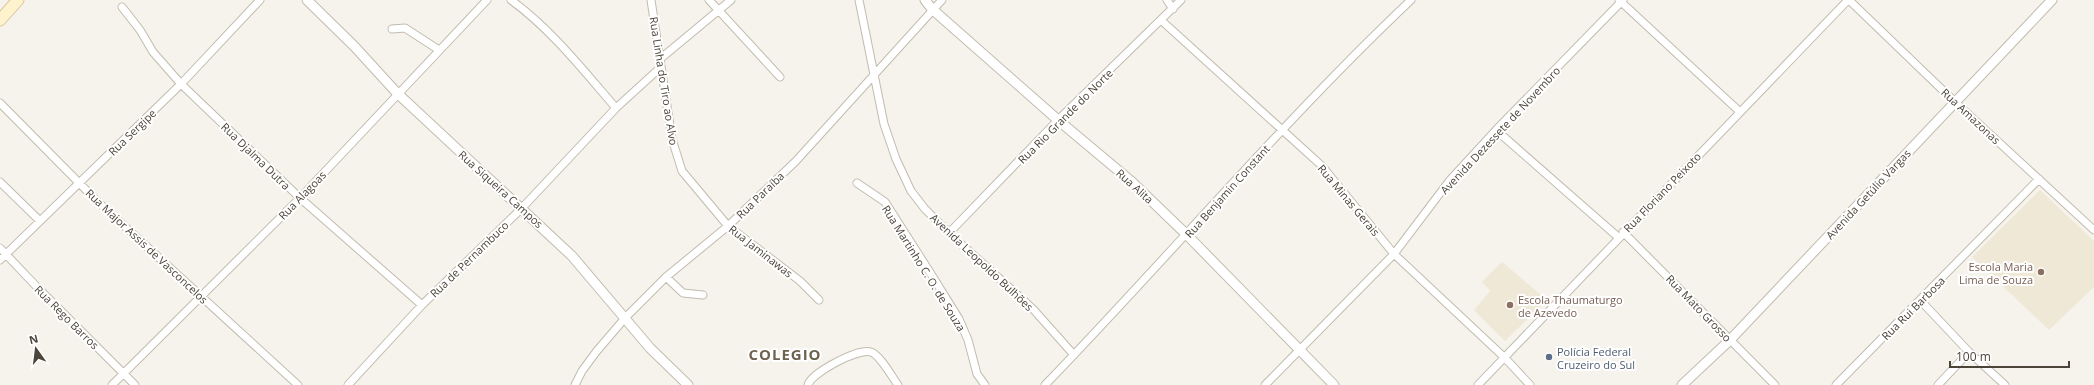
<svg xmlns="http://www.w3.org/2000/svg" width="2094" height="385" viewBox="0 0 2094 385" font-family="'Open Sans',sans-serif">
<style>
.education{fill:#efe8d6}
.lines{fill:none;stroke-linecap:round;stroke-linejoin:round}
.minor-casing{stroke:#c2bbae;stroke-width:9}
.tertiary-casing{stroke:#c2bbae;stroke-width:11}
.secondary-casing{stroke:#d6c79b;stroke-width:13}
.minor{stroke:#fff;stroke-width:7}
.tertiary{stroke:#fff;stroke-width:9}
.secondary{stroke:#fff3cd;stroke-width:11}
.education-dot{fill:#8d6e63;stroke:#fff;stroke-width:1.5}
.service-dot{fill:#5c6f8a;stroke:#fff;stroke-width:1.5}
.labels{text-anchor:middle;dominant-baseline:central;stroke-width:4;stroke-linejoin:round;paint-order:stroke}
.street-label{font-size:11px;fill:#4b4439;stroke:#fff}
.education-label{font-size:11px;fill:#785e54;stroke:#fff;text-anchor:end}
.service-label{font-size:11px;fill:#4e5e75;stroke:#fff;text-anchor:start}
.district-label{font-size:15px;font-weight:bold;letter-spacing:1px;fill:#6e6250;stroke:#fff}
</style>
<rect width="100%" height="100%" fill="#f6f3ec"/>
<path class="education" d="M2040 190 2094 241V287L2049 330 1972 257Z
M1502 262 1547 300 1505 341 1474 310 1490 291 1482 282Z"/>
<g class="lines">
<g class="minor-casing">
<path id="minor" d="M511 0C552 30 583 70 616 108
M651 0 672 139 682 171 728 226 800 281 819 300
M709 0 780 77
M859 0 884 124 896 159 911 191 925 209 949 233 1033 309 1074 355
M1167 0 1173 9
M1619 0 1739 111
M1849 0 1955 102 2094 230
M122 7 140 30 153 52 181 84 300 198 422 305
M1162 21 1322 166 1394 254 1505 358 1530 385
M392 29 405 28 439 50
M660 59 731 0
M0 103 98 202 298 385
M1496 130 1618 237
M0 182 40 221
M857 183 885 202 931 274 959 319 968 340 977 374 985 385
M1623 232 1775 385
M949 233 1058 120 1181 0
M0 248 36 286 135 385
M0 260 181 84 260 0
M666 277 683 293 703 295
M1920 300 1969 352 2005 385
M112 385 300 198 487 0
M348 385 422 305 521 209 616 108 661 67
M575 385 582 371 596 352 625 318 666 277 728 226 796 161 942 0
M808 385C811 373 858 348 871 352 880 355 892 377 898 385
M1045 385C1168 258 1283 121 1411 0
M1265 385 1394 254 1450 180 1496 130 1623 0
M1478 385 1848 0
M1836 385 2039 179
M1938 385 1969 352"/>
</g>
<g class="tertiary-casing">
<path id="tertiary" d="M307 0 354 46 397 93 572 256 650 348 688 385
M925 0 932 9 1058 120 1132 182 1187 235 1334 385
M1682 385 1730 340 2052 0"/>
</g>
<g class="secondary-casing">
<path id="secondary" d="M0 20 18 0"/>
</g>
<use href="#minor" class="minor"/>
<use href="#tertiary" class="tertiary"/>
<use href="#secondary" class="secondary"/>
</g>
<g class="education-dot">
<circle cx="2041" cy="272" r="4"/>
<circle cx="1510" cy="305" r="4"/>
</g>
<circle class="service-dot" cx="1549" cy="357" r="4"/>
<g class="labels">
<g class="street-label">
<text transform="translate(664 81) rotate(81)">Rua Linha do Tiro ao Alvo</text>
<text transform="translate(1065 116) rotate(-45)">Rua Rio Grande do Norte</text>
<text transform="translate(1971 116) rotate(43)">Rua Amazonas</text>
<text transform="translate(1500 130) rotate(-47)">Avenida Dezessete de Novembro</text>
<text transform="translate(132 132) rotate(-44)">Rua Sergipe</text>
<text transform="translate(256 156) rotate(44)">Rua Djalma Dutra</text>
<text transform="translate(1135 186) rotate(42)">Rua Alita</text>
<text transform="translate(501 189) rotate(42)">Rua Siqueira Campos</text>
<text transform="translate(1227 191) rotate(-48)">Rua Benjamin Constant</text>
<text transform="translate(1662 192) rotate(-46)">Rua Floriano Peixoto</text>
<text transform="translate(1868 194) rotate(-47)">Avenida Getúlio Vargas</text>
<text transform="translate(302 195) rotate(-46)">Rua Alagoas</text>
<text transform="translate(760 195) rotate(-44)">Rua Paraíba</text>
<text transform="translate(1349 200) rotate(50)">Rua Minas Gerais</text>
<text transform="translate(147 246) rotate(43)">Rua Major Assis de Vasconcelos</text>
<text transform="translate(761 251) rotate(38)">Rua Jaminawas</text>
<text transform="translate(469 259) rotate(-44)">Rua de Pernambuco</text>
<text transform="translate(982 262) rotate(43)">Avenida Leopoldo Bulhões</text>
<text transform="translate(924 268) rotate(58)">Rua Martinho C. O. de Souza</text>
<text transform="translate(1699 308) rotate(46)">Rua Mato Grosso</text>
<text transform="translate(1913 308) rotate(-45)">Rua Rui Barbosa</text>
<text transform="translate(67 317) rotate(45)">Rua Rego Barros</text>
</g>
<g class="education-label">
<text x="2033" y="266">Escola Maria<tspan x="2033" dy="13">Lima de Souza</tspan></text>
<text x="1518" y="299" text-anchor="start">Escola Thaumaturgo<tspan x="1518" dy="13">de Azevedo</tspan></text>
</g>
<g class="service-label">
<text x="1557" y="351">Polícia Federal<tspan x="1557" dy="13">Cruzeiro do Sul</tspan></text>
</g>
<g class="district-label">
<text x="785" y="354">COLEGIO</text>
</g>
</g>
<g transform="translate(36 349) rotate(346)" stroke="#ffffff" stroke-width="3" paint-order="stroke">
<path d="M0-3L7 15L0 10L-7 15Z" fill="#4b4439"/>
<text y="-6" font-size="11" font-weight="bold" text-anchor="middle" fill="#4b4439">N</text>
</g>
<path d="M1950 361v6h119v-6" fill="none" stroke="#4b4439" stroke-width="2"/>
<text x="1956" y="361" font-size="12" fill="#4b4439" stroke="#ffffff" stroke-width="3" paint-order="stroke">100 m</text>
</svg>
